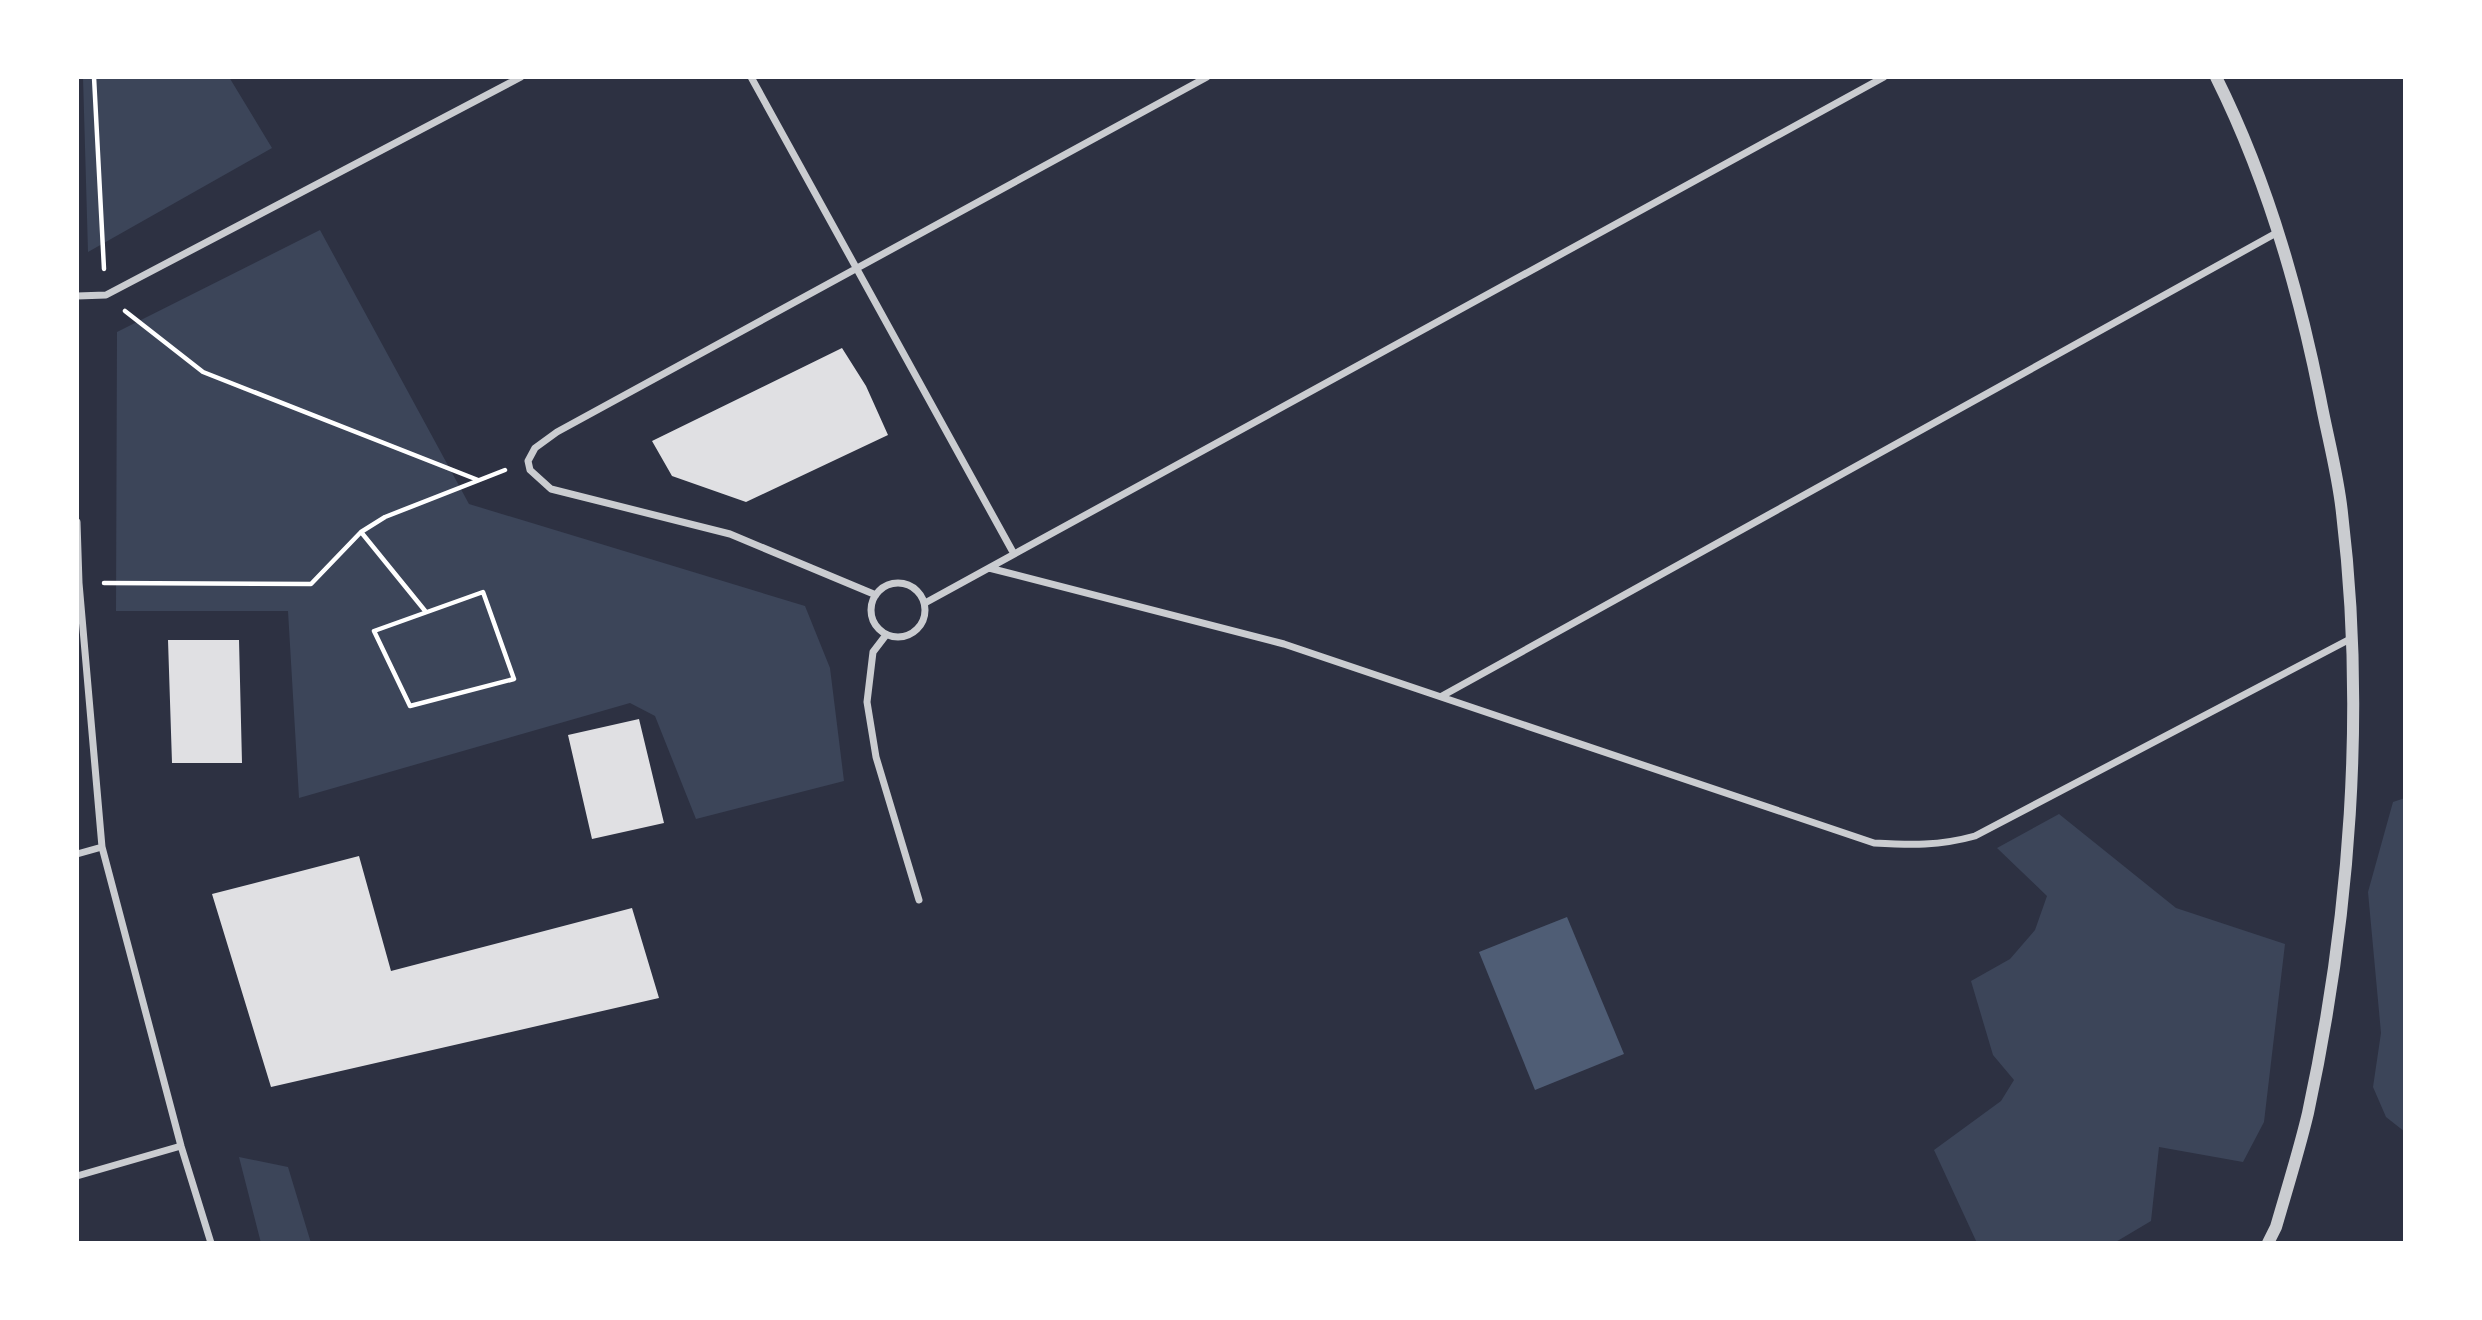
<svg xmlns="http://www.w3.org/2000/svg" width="2482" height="1320" viewBox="0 0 2482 1320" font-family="Inter,sans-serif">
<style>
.green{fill:#3c4559}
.water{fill:#4f5d75}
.building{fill:#e0e0e3}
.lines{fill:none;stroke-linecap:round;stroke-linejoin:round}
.path{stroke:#fff;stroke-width:4.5}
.minor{stroke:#caccd0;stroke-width:7}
.tertiary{stroke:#caccd0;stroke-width:12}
</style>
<rect width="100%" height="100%" fill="#2d3142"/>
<path class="green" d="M83 77H229L272 148 88 252Z
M320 230 469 504 805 606 830 668 844 781 696 819 655 716 630 703 299 798 288 611H116L117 332Z
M2405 798V1132L2386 1117 2373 1087 2381 1033 2368 892 2393 802Z
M2059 814 2176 908 2285 944 2264 1122 2243 1162 2159 1147 2151 1221 2114 1243H1977L1934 1150 2001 1101 2014 1080 1993 1055 1971 981 2010 959 2035 930 2047 896 1997 848Z
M239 1157 288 1167 311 1243H261Z"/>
<path class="water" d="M1567 917 1624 1054 1535 1090 1479 952Z"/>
<path class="building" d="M842 348 866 386 888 435 746 502 672 476 652 441Z
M168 640H239L242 763H172Z
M639 719 664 823 592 839 568 735Z
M359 856 391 971 632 908 659 998 271 1087 212 894Z"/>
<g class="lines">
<path class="path" d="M94 77 104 269
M125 311 203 372 478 480
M361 532 426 612
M104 583 311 584 361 532 385 517 505 470
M483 592 514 679 410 706 374 631Z"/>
<path class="minor" d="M751 77 1014 554
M77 296 106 295 521 77
M77 522 79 583 102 847 181 1146 211 1243
M989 568 1284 644 1874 843C1911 845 1939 846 1975 836L2352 638
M871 610a27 27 0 1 1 54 0a27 27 0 1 1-54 0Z
M876 595 730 534 551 489 530 470 528 461 535 448 557 432 1207 77
M925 603 1884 77
M886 635 873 652 867 702 876 757 919 900
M1442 696 2278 232
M77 854 102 847
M77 1176 181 1146"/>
<path class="tertiary" d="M2216 77C2266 177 2298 287 2320 397 2327 435 2338 474 2342 513 2366 711 2350 918 2308 1113 2299 1151 2287 1189 2276 1227L2268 1243"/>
</g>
<rect width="2482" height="1320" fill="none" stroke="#ffffff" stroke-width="158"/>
</svg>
